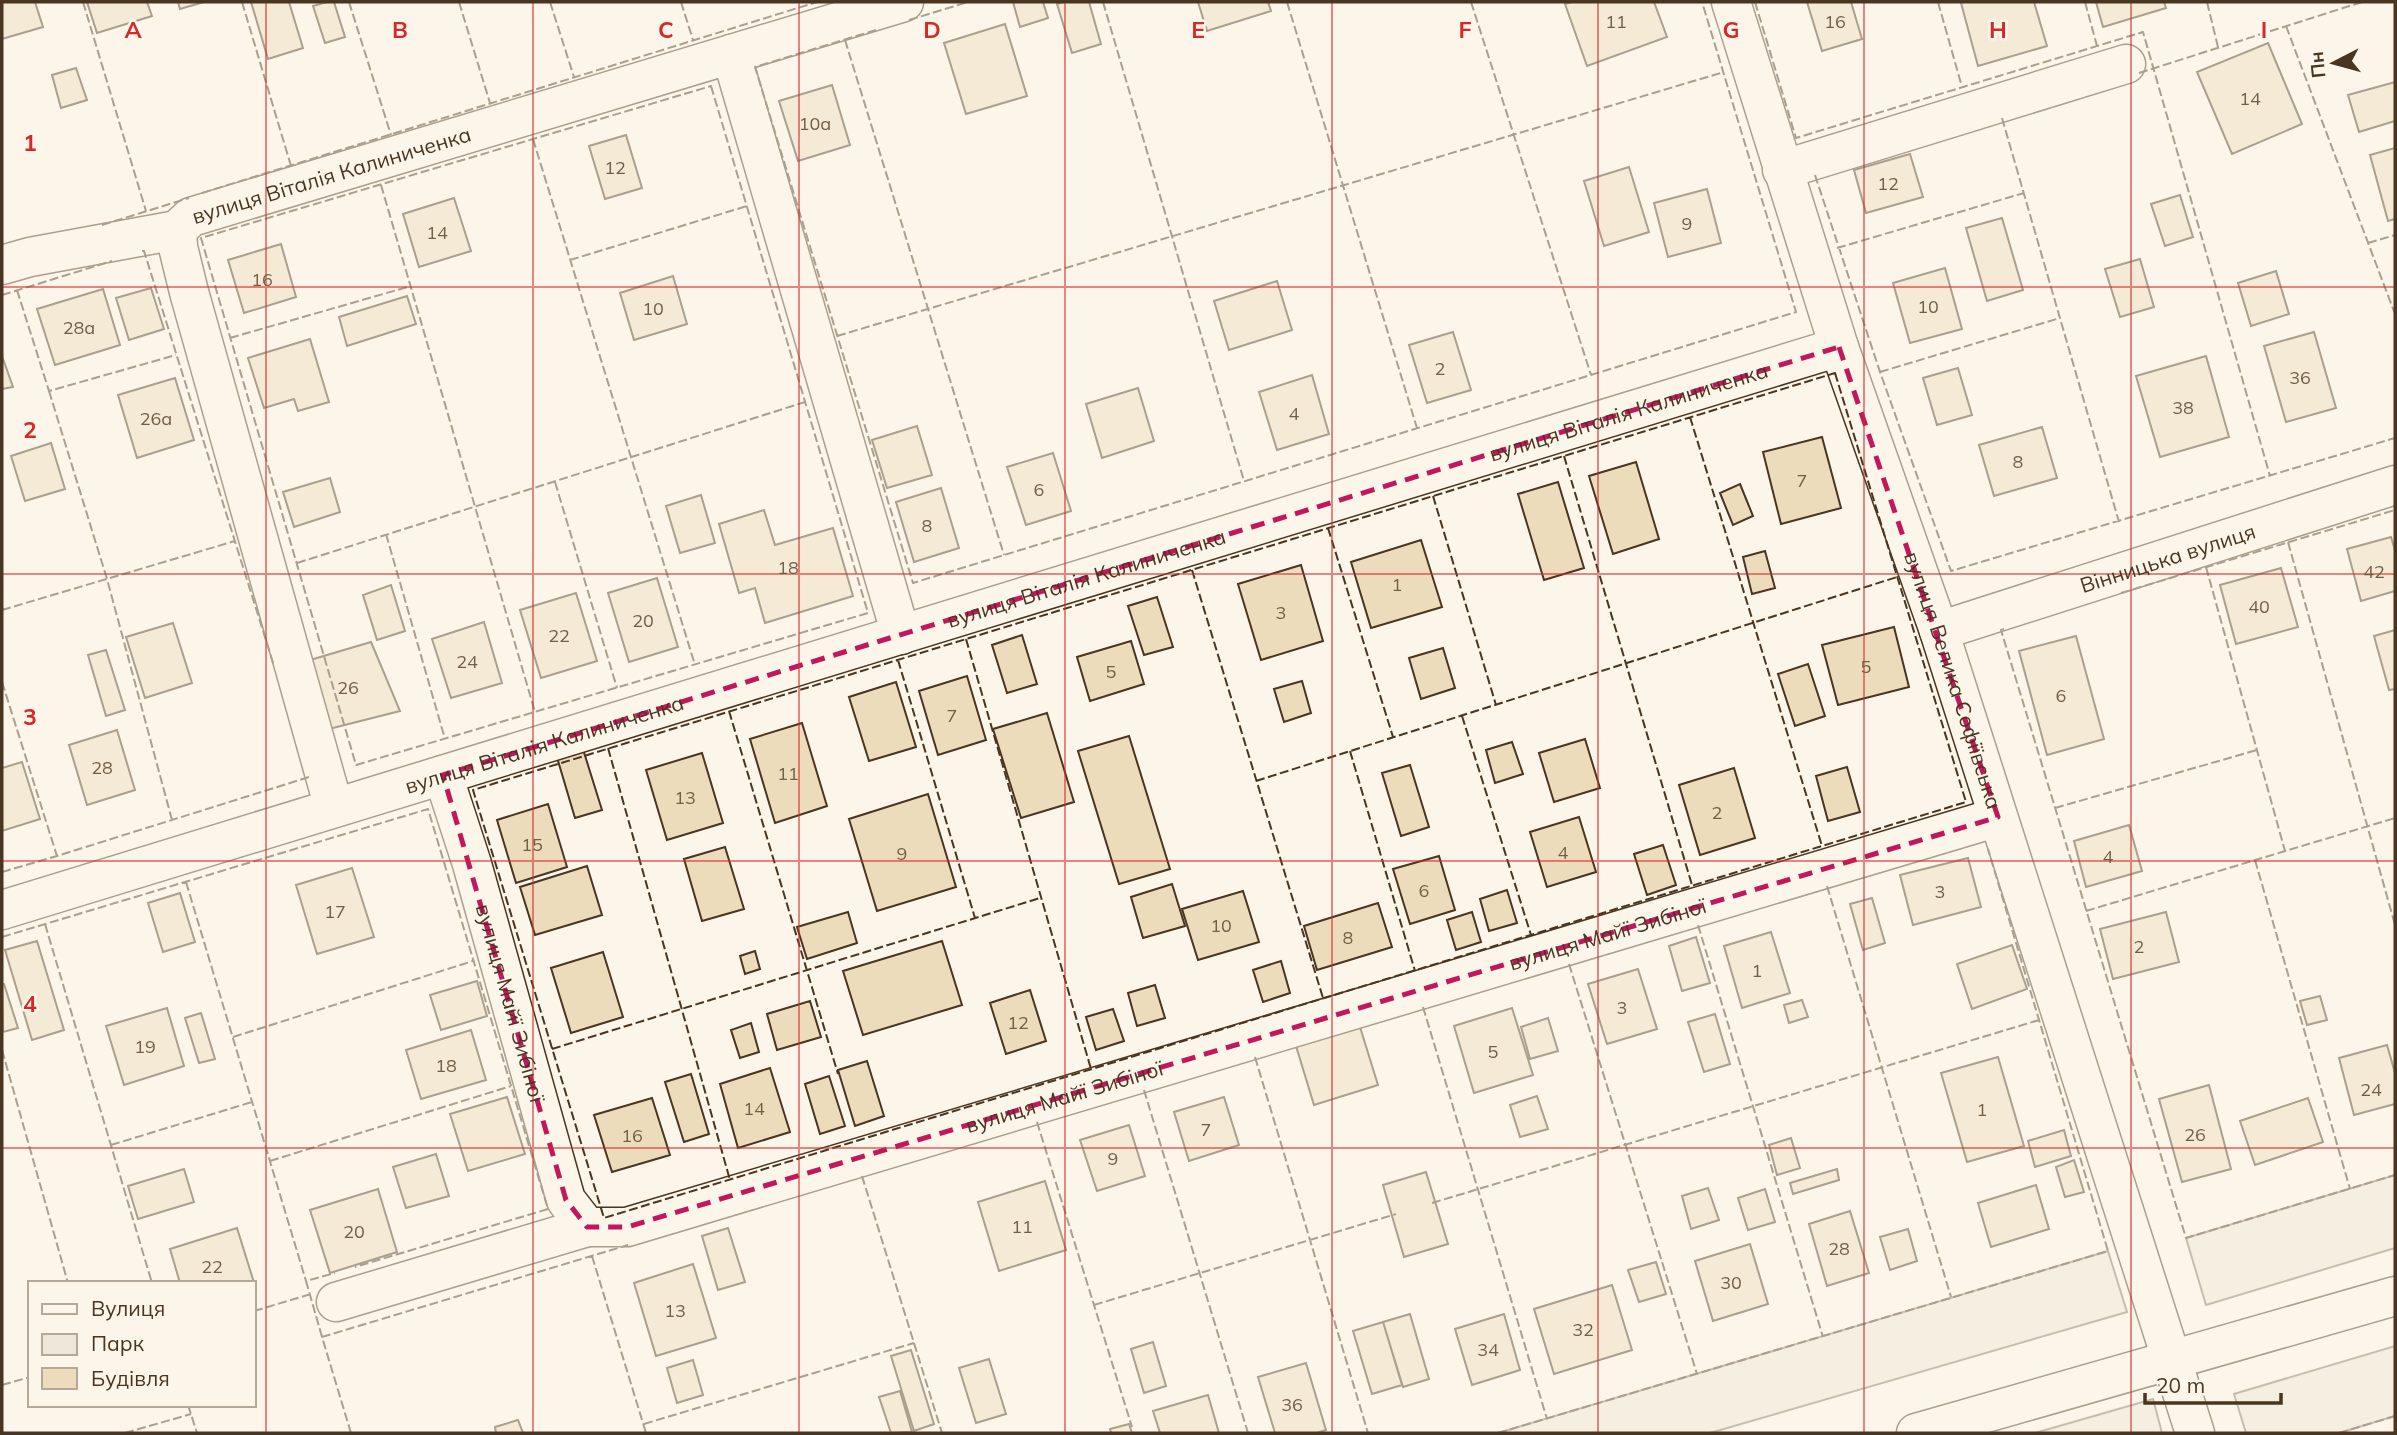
<svg xmlns="http://www.w3.org/2000/svg" width="2397" height="1435" viewBox="0 0 2397 1435" font-family="Mulish,sans-serif">
<style>
.green{fill:#ede6d9;stroke:#887966;stroke-width:2}
.building{fill:#ecdcbc;stroke:#4a3520;stroke-width:2}
.lines{fill:none;stroke-linecap:round;stroke-linejoin:round}
.minor-casing{stroke:#4a3520;stroke-width:41}
.minor{stroke:#fbf6e9;stroke-width:38}
.fence{stroke:#4a3520;stroke-width:2;stroke-dasharray:9 3.5;stroke-linecap:butt}
.marked{fill:none;stroke:#c2185b;stroke-width:5;stroke-dasharray:14 9;stroke-linejoin:round}
.grid{fill:none;stroke:#d62828;stroke-width:2;stroke-opacity:0.55}
.labels{text-anchor:middle;dominant-baseline:central;stroke-width:5;stroke-linejoin:round;paint-order:stroke}
.number-label{font-size:18px;fill:#725f47}
.street-label{font-size:21px;fill:#4a3520;stroke:#fbf6e9}
.grid-label{font-size:23px;text-anchor:middle;font-weight:bold;fill:#d62828;stroke:#fbf6e9;stroke-width:5;stroke-linejoin:round;paint-order:stroke}
</style>
<rect width="100%" height="100%" fill="#fbf6e9"/>
<path class="green" d="M2395 1175V1248L2206 1305 2186 1238Z
M2108 1251 2127 1312 1710 1433H1498Z
M2395 1346V1416L2339 1433H2246L2234 1394Z
M2153 1399 2162 1433H2035Z"/>
<path class="building" d="M2 2H35L43 27 2 39Z
M87 2H147L152 16 97 33Z
M178 2H204L180 9Z
M251 2H289L303 48 268 59Z
M327 2H334L345 37 325 43 313 6Z
M1013 2H1043L1048 18 1020 27Z
M1064 2H1089L1101 44 1072 53 1057 4Z
M1198 2H1268L1271 11 1207 31Z
M1572 2H1654L1667 37 1587 66 1565 4Z
M1807 2H1851L1862 39 1822 51Z
M1964 2H2034L2047 46 1978 66 1961 3Z
M2096 2H2164L2166 8 2103 27Z
M1005 24 1027 96 966 114 944 43Z
M2268 43 2302 124 2232 154 2197 72Z
M76 68 87 100 61 108 52 75Z
M2395 82V121L2359 132 2348 95Z
M832 85 850 145 798 161 779 101Z
M626 135 642 188 605 199 589 146Z
M2395 148V219L2388 221 2370 155Z
M1910 154 1923 197 1866 213 1854 170Z
M1629 167 1649 232 1604 246 1584 181Z
M1707 189 1721 243 1668 257 1654 203Z
M2180 195 2193 237 2165 246 2151 204Z
M454 198 471 251 419 267 403 214Z
M2002 218 2023 290 1987 301 1966 228Z
M281 244 296 297 244 313 228 260Z
M2140 259 2154 307 2120 317 2105 269Z
M1945 268 1962 329 1910 343 1893 283Z
M2276 271 2289 314 2251 326 2238 283Z
M673 276 687 324 634 340 620 293Z
M1277 281 1292 330 1229 350 1214 301Z
M151 288 164 329 129 340 116 298Z
M103 289 120 345 55 365 37 309Z
M407 296 416 324 347 346 339 317Z
M1453 332 1471 390 1427 403 1409 345Z
M2314 332 2336 408 2286 422 2264 346Z
M310 339 329 402 298 411 294 399 264 408 248 358Z
M2 356 13 387 2 389Z
M2206 356 2229 437 2160 457 2136 376Z
M1958 368 1972 415 1937 425 1923 378Z
M1312 375 1329 434 1277 450 1259 392Z
M175 378 194 440 137 458 118 395Z
M1138 388 1154 441 1102 458 1086 404Z
M917 426 932 475 887 488 872 440Z
M2042 427 2057 478 1994 496 1979 445Z
M1822 437 1841 508 1781 524 1763 452Z
M51 443 65 489 25 501 11 456Z
M1053 453 1071 511 1026 525 1007 467Z
M1636 462 1659 539 1613 554 1589 476Z
M330 478 340 512 294 527 283 492Z
M1558 482 1584 568 1544 580 1518 494Z
M1740 484 1753 516 1733 525 1720 493Z
M941 488 959 548 914 562 896 502Z
M701 495 715 543 680 553 666 506Z
M764 510 775 545 833 528 853 596 765 623 755 588 739 593 719 524Z
M2391 537 2395 550V591L2361 601 2347 549Z
M1421 540 1442 607 1371 628 1351 562Z
M1765 551 1775 588 1752 594 1743 557Z
M1301 565 1323 641 1261 660 1238 584Z
M2281 568 2298 627 2236 644 2220 585Z
M657 578 678 647 629 662 608 593Z
M391 585 405 631 377 640 363 595Z
M576 593 597 661 541 678 520 610Z
M1157 597 1173 647 1144 655 1128 606Z
M484 622 502 683 451 698 432 639Z
M173 623 192 683 145 698 126 637Z
M1894 627 1909 687 1838 705 1822 645Z
M2395 630V689L2389 690 2374 636Z
M1022 635 1037 684 1007 693 992 645Z
M2076 636 2104 739 2047 755 2019 651Z
M1131 641 1144 684 1090 701 1077 657Z
M371 642 400 711 321 731 300 663Z
M1443 648 1455 688 1421 699 1409 658Z
M106 650 125 710 106 716 88 655Z
M1808 664 1825 716 1795 726 1778 674Z
M967 676 986 740 938 755 919 691Z
M1302 681 1311 713 1284 722 1274 689Z
M896 682 916 747 869 761 849 697Z
M1047 713 1074 802 1021 818 993 729Z
M802 723 827 806 775 823 750 739Z
M117 730 135 790 87 805 69 745Z
M1129 736 1170 869 1119 884 1078 751Z
M1585 739 1600 788 1554 802 1539 753Z
M1512 742 1523 774 1495 783 1486 750Z
M582 746 602 810 575 818 556 754Z
M702 753 723 823 667 840 646 770Z
M22 762 40 819 2 831V768Z
M1410 765 1429 827 1401 836 1382 773Z
M1847 767 1860 812 1828 821 1816 776Z
M1734 768 1755 838 1700 855 1679 785Z
M928 794 956 887 877 911 849 819Z
M548 804 567 867 516 883 497 820Z
M1579 817 1596 872 1547 887 1530 832Z
M2129 825 2142 871 2086 887 2074 841Z
M1663 845 1676 885 1647 895 1634 854Z
M725 847 744 909 702 921 684 859Z
M1439 856 1455 910 1410 924 1393 869Z
M1968 858 1981 907 1913 925 1900 875Z
M587 866 602 915 535 935 520 887Z
M352 868 374 937 317 954 296 885Z
M1172 884 1185 926 1143 938 1131 897Z
M1507 890 1517 923 1489 931 1480 899Z
M1243 891 1259 942 1198 960 1182 909Z
M180 893 195 942 163 952 148 903Z
M1872 898 1885 943 1863 950 1850 904Z
M1378 903 1392 947 1317 970 1304 926Z
M848 912 857 943 807 959 797 927Z
M1472 912 1481 942 1456 950 1447 920Z
M2166 912 2179 962 2113 979 2100 929Z
M1771 932 1790 993 1742 1008 1724 946Z
M1696 937 1710 983 1682 991 1669 946Z
M37 941 64 1030 32 1040 5 950Z
M942 941 962 1005 863 1035 843 971Z
M2012 945 2027 989 1972 1009 1957 964Z
M755 951 760 969 745 974 740 956Z
M603 952 623 1017 571 1033 551 968Z
M1281 961 1290 993 1263 1002 1253 970Z
M1638 969 1657 1029 1607 1044 1588 984Z
M477 981 487 1016 441 1030 430 995Z
M2 984H4L18 1028 3 1032Z
M1155 985 1165 1018 1137 1026 1128 993Z
M1030 990 1046 1041 1006 1054 990 1003Z
M2320 996 2327 1020 2307 1025 2300 1001Z
M1802 1000 1808 1017 1789 1023 1784 1005Z
M810 1001 821 1037 777 1050 767 1014Z
M167 1008 184 1066 124 1085 106 1026Z
M1512 1008 1533 1075 1474 1093 1454 1026Z
M1113 1009 1124 1041 1096 1050 1086 1017Z
M201 1013 215 1059 199 1063 185 1018Z
M1715 1014 1730 1064 1704 1072 1688 1022Z
M1548 1018 1558 1051 1530 1059 1521 1027Z
M751 1023 759 1052 740 1058 731 1030Z
M1360 1027 1378 1085 1314 1105 1296 1046Z
M471 1030 486 1080 421 1099 406 1050Z
M2387 1045 2395 1073V1104L2354 1115 2339 1058Z
M1998 1057 2024 1146 1967 1162 1941 1073Z
M867 1061 884 1116 855 1126 838 1070Z
M770 1068 790 1132 738 1148 720 1084Z
M691 1074 709 1134 684 1142 665 1082Z
M829 1076 845 1126 820 1134 805 1084Z
M2209 1085 2231 1169 2182 1182 2159 1099Z
M1537 1096 1548 1129 1520 1137 1510 1105Z
M507 1097 525 1154 468 1171 450 1114Z
M1224 1097 1239 1145 1189 1161 1174 1112Z
M652 1098 670 1155 612 1172 594 1115Z
M2308 1098 2323 1142 2255 1165 2240 1121Z
M1129 1125 1145 1176 1097 1191 1080 1140Z
M2064 1130 2071 1156 2035 1167 2028 1141Z
M1791 1138 1800 1168 1777 1175 1769 1145Z
M436 1154 449 1196 406 1208 393 1167Z
M2074 1160 2084 1192 2065 1197 2056 1167Z
M184 1169 194 1202 138 1219 128 1186Z
M1837 1169 1839 1180 1793 1194 1790 1183Z
M1426 1172 1448 1244 1404 1257 1383 1185Z
M1045 1181 1066 1250 999 1271 978 1202Z
M2036 1185 2049 1229 1991 1247 1978 1203Z
M1708 1188 1719 1220 1691 1229 1682 1196Z
M378 1189 397 1252 330 1273 310 1210Z
M1765 1189 1775 1222 1748 1230 1738 1198Z
M1850 1211 1869 1273 1827 1286 1809 1224Z
M237 1228 256 1289H254V1283H180L170 1249Z
M728 1228 745 1282 718 1290 702 1236Z
M1908 1229 1917 1261 1890 1270 1880 1237Z
M1750 1244 1768 1304 1713 1321 1695 1261Z
M1656 1262 1666 1294 1639 1302 1628 1270Z
M693 1264 716 1338 656 1356 634 1283Z
M1612 1285 1632 1350 1554 1374 1534 1309Z
M1410 1314 1429 1379 1403 1387 1383 1322Z
M1504 1314 1520 1370 1472 1385 1455 1329Z
M1383 1322 1402 1385 1372 1394 1353 1331Z
M1153 1342 1166 1386 1144 1393 1131 1349Z
M911 1350 934 1424 914 1431 891 1356Z
M989 1359 1006 1414 976 1423 959 1368Z
M693 1360 703 1395 677 1403 667 1368Z
M1306 1363 1326 1430 1317 1433H1275L1258 1377Z
M900 1391 912 1432 891 1433 879 1397Z
M1208 1395 1219 1433H1160L1153 1411Z
M518 1420 523 1433H496L495 1427Z
M1129 1424 1132 1433H1111L1110 1429Z"/>
<g class="lines">
<g class="minor-casing">
<g id="minor">
<path id="s1" d="M1731 2 1839 347 1939 631 2195 1433"/>
<path d="M731 54 901 635"/>
<path d="M1782 170 2126 64"/>
<path d="M2 265 30 257 177 230"/>
<path id="s2" d="M1939 631 2395 485"/>
<path id="s3" d="M443 775 472 864 566 1200 587 1227H627L1998 817"/>
<path id="s4" d="M334 808 189 292 178 247 177 230 191 217 904 2"/>
<path id="s5" d="M2 910 1839 347"/>
<path d="M336 1302 587 1227"/>
<path d="M1916 1433 2395 1296"/>
</g>
</g>
<use href="#minor" class="minor"/>
<path class="fence" d="M83 2 146 211
M242 2 291 166
M349 2 391 135
M459 2 490 103
M550 2 574 77
M681 2 693 40
M1103 2 1244 481
M1287 2 1417 428
M1471 2 1591 375
M1755 2 1796 138 2143 32 2270 476
M1938 2 1962 87
M2085 2 2097 46
M2207 2 2218 47
M909 20 968 2
M2286 26 2395 314
M876 30 755 67 913 583 1796 312 1702 2
M845 40 1004 555
M2139 73 2362 2
M711 86 868 613 356 765 201 238Z
M2002 118 2119 522
M533 139 695 665
M1815 175 1880 372 1951 571 2395 438
M381 185 535 712
M202 193 817 2
M102 225 189 198
M2368 243 2395 235
M1837 248 2024 193
M142 251H144L274 666
M570 260 747 206
M17 290 49 391 176 355
M2 295 112 261
M837 336 1724 72
M230 338 411 286
M1880 372 2060 318
M1835 373 1966 802 604 1218 473 790Z
M49 391 107 579 172 820
M1690 417 1822 846
M1564 456 1692 885
M555 482 617 688
M1433 496 1496 705
M1328 528 1393 737
M386 534 445 739
M2288 542 2395 925
M297 563 805 402
M2206 567 2285 851
M1192 570 1323 998
M2121 593 2395 510
M2 610 235 541
M2004 629 2001 630 2186 1238 2395 1175
M966 639 1091 1069
M898 660 975 918
M2 682 57 856 309 777
M729 711 838 1074
M1462 716 1531 935
M608 748 730 1180
M1350 751 1415 971
M1256 781 1897 577
M2055 808 2257 750
M2255 860 2350 1189
M2 872 57 856
M186 882 306 1281
M1827 886 1951 1297
M2086 911 2395 818
M45 924 152 1283
M1698 925 1823 1337
M2 937 428 809 548 1209 355 1267
M1569 964 1697 1374
M1423 1007 1547 1419
M233 1037 473 961
M552 1049 1040 898
M2 1050 68 1283
M1255 1057 1368 1433
M1144 1090 1248 1433
M1037 1122 1132 1427
M111 1145 252 1102
M270 1161 511 1086
M862 1176 942 1433
M1432 1203 2039 1020
M592 1256 646 1433
M1094 1305 1396 1214
M254 1311 311 1294
M322 1337 306 1281 335 1273
M2 1385 30 1377
M188 1405 197 1433
M644 1424 914 1343
M125 1433 191 1414
M351 1433 322 1337 628 1245
M1498 1433 2108 1251 1988 849
M2339 1433 2395 1416"/>
</g>
<path d="M0 0H2397V1435H0ZM1839 347 1998 817 627 1227H587L566 1200 443 775Z" fill="#fbf6e9" fill-opacity=".55" fill-rule="evenodd"/>
<path class="marked" d="M1839 347 1998 817 627 1227H587L566 1200 443 775Z"/>
<path class="grid" d="M266 2V1433M533 2V1433M799 2V1433M1065 2V1433M1332 2V1433M1598 2V1433M1864 2V1433M2131 2V1433M2 287H2395M2 574H2395M2 861H2395M2 1148H2395"/>
<g class="labels">
<g class="number-label">
<text x="1616" y="21">11</text>
<text x="1835" y="21">16</text>
<text x="2250" y="98">14</text>
<text x="815" y="123">10а</text>
<text x="615" y="167">12</text>
<text x="1888" y="183">12</text>
<text x="1687" y="223">9</text>
<text x="437" y="232">14</text>
<text x="262" y="279">16</text>
<text x="1928" y="306">10</text>
<text x="653" y="308">10</text>
<text x="79" y="327">28а</text>
<text x="1440" y="368">2</text>
<text x="2300" y="377">36</text>
<text x="2183" y="407">38</text>
<text x="1294" y="413">4</text>
<text x="156" y="418">26а</text>
<text x="2018" y="461">8</text>
<text x="1802" y="480">7</text>
<text x="1039" y="489">6</text>
<text x="927" y="525">8</text>
<text x="788" y="567">18</text>
<text x="2374" y="571">42</text>
<text x="1397" y="584">1</text>
<text x="2259" y="606">40</text>
<text x="1281" y="612">3</text>
<text x="643" y="620">20</text>
<text x="559" y="635">22</text>
<text x="467" y="661">24</text>
<text x="1866" y="666">5</text>
<text x="1111" y="671">5</text>
<text x="348" y="687">26</text>
<text x="2061" y="695">6</text>
<text x="952" y="715">7</text>
<text x="102" y="767">28</text>
<text x="788" y="773">11</text>
<text x="685" y="797">13</text>
<text x="1717" y="812">2</text>
<text x="532" y="844">15</text>
<text x="1563" y="852">4</text>
<text x="902" y="853">9</text>
<text x="2108" y="856">4</text>
<text x="1424" y="890">6</text>
<text x="1940" y="891">3</text>
<text x="335" y="911">17</text>
<text x="1221" y="925">10</text>
<text x="1348" y="937">8</text>
<text x="2139" y="946">2</text>
<text x="1757" y="970">1</text>
<text x="1622" y="1007">3</text>
<text x="1018" y="1022">12</text>
<text x="145" y="1046">19</text>
<text x="1493" y="1051">5</text>
<text x="446" y="1065">18</text>
<text x="2371" y="1089">24</text>
<text x="754" y="1108">14</text>
<text x="1982" y="1109">1</text>
<text x="1206" y="1129">7</text>
<text x="2195" y="1134">26</text>
<text x="632" y="1135">16</text>
<text x="1113" y="1158">9</text>
<text x="1022" y="1226">11</text>
<text x="354" y="1231">20</text>
<text x="1839" y="1248">28</text>
<text x="212" y="1266">22</text>
<text x="1731" y="1282">30</text>
<text x="675" y="1310">13</text>
<text x="1583" y="1329">32</text>
<text x="1488" y="1349">34</text>
<text x="1292" y="1404">36</text>
</g>
<g class="street-label">
<text stroke="none"><textPath href="#s4" startOffset="765">вулиця Віталія Калиниченка</textPath></text>
<text stroke="none"><textPath href="#s5" startOffset="1701">вулиця Віталія Калиниченка</textPath></text>
<text stroke="none"><textPath href="#s2" startOffset="240">Вінницька вулиця</textPath></text>
<text stroke="none"><textPath href="#s5" startOffset="1134">вулиця Віталія Калиниченка</textPath></text>
<text stroke="none"><textPath href="#s1" startOffset="714">вулиця Велика Софіївська</textPath></text>
<text stroke="none"><textPath href="#s5" startOffset="567">вулиця Віталія Калиниченка</textPath></text>
<text stroke="none"><textPath href="#s3" startOffset="1540">вулиця Майї Зибіної</textPath></text>
<text stroke="none"><textPath href="#s3" startOffset="238">вулиця Майї Зибіної</textPath></text>
<text stroke="none"><textPath href="#s3" startOffset="973">вулиця Майї Зибіної</textPath></text>
</g>
</g>
<g class="grid-label">
<text x="133" y="38">A</text>
<text x="400" y="38">B</text>
<text x="666" y="38">C</text>
<text x="932" y="38">D</text>
<text x="1198" y="38">E</text>
<text x="1465" y="38">F</text>
<text x="1731" y="38">G</text>
<text x="1998" y="38">H</text>
<text x="2264" y="38">I</text>
<text x="30" y="151">1</text>
<text x="30" y="438">2</text>
<text x="30" y="725">3</text>
<text x="30" y="1012">4</text>
</g>
<rect width="2397" height="1435" fill="none" stroke="#4a3520" stroke-width="7"/>
<rect x="28" y="1281" width="228" height="126" fill="#fbf6e9" stroke="#b4a999" stroke-width="2"/>
<rect x="42" y="1304" width="35" height="10" fill="#fbf6e9" stroke="#b4a999" stroke-width="2"/>
<text x="91" y="1316" font-size="21" fill="#4a3520">Вулиця</text>
<rect x="42" y="1334" width="35" height="21" fill="#ede6d9" stroke="#b4a999" stroke-width="2"/>
<text x="91" y="1351" font-size="21" fill="#4a3520">Парк</text>
<rect x="42" y="1368" width="35" height="21" fill="#ecdcbc" stroke="#b4a999" stroke-width="2"/>
<text x="91" y="1386" font-size="21" fill="#4a3520">Будівля</text>
<g transform="translate(2334 63) rotate(264)" stroke="#fbf6e9" stroke-width="5" paint-order="stroke">
<path d="M0-5L12 26L0 18L-12 26Z" fill="#4a3520"/>
<text y="-10" font-size="19" font-weight="bold" text-anchor="middle" fill="#4a3520">Пн</text>
</g>
<path d="M2145 1393v10h136v-10" fill="none" stroke="#4a3520" stroke-width="3.5"/>
<text x="2156" y="1393" font-size="21" fill="#4a3520" stroke="#fbf6e9" stroke-width="5" paint-order="stroke">20 m</text>
</svg>
